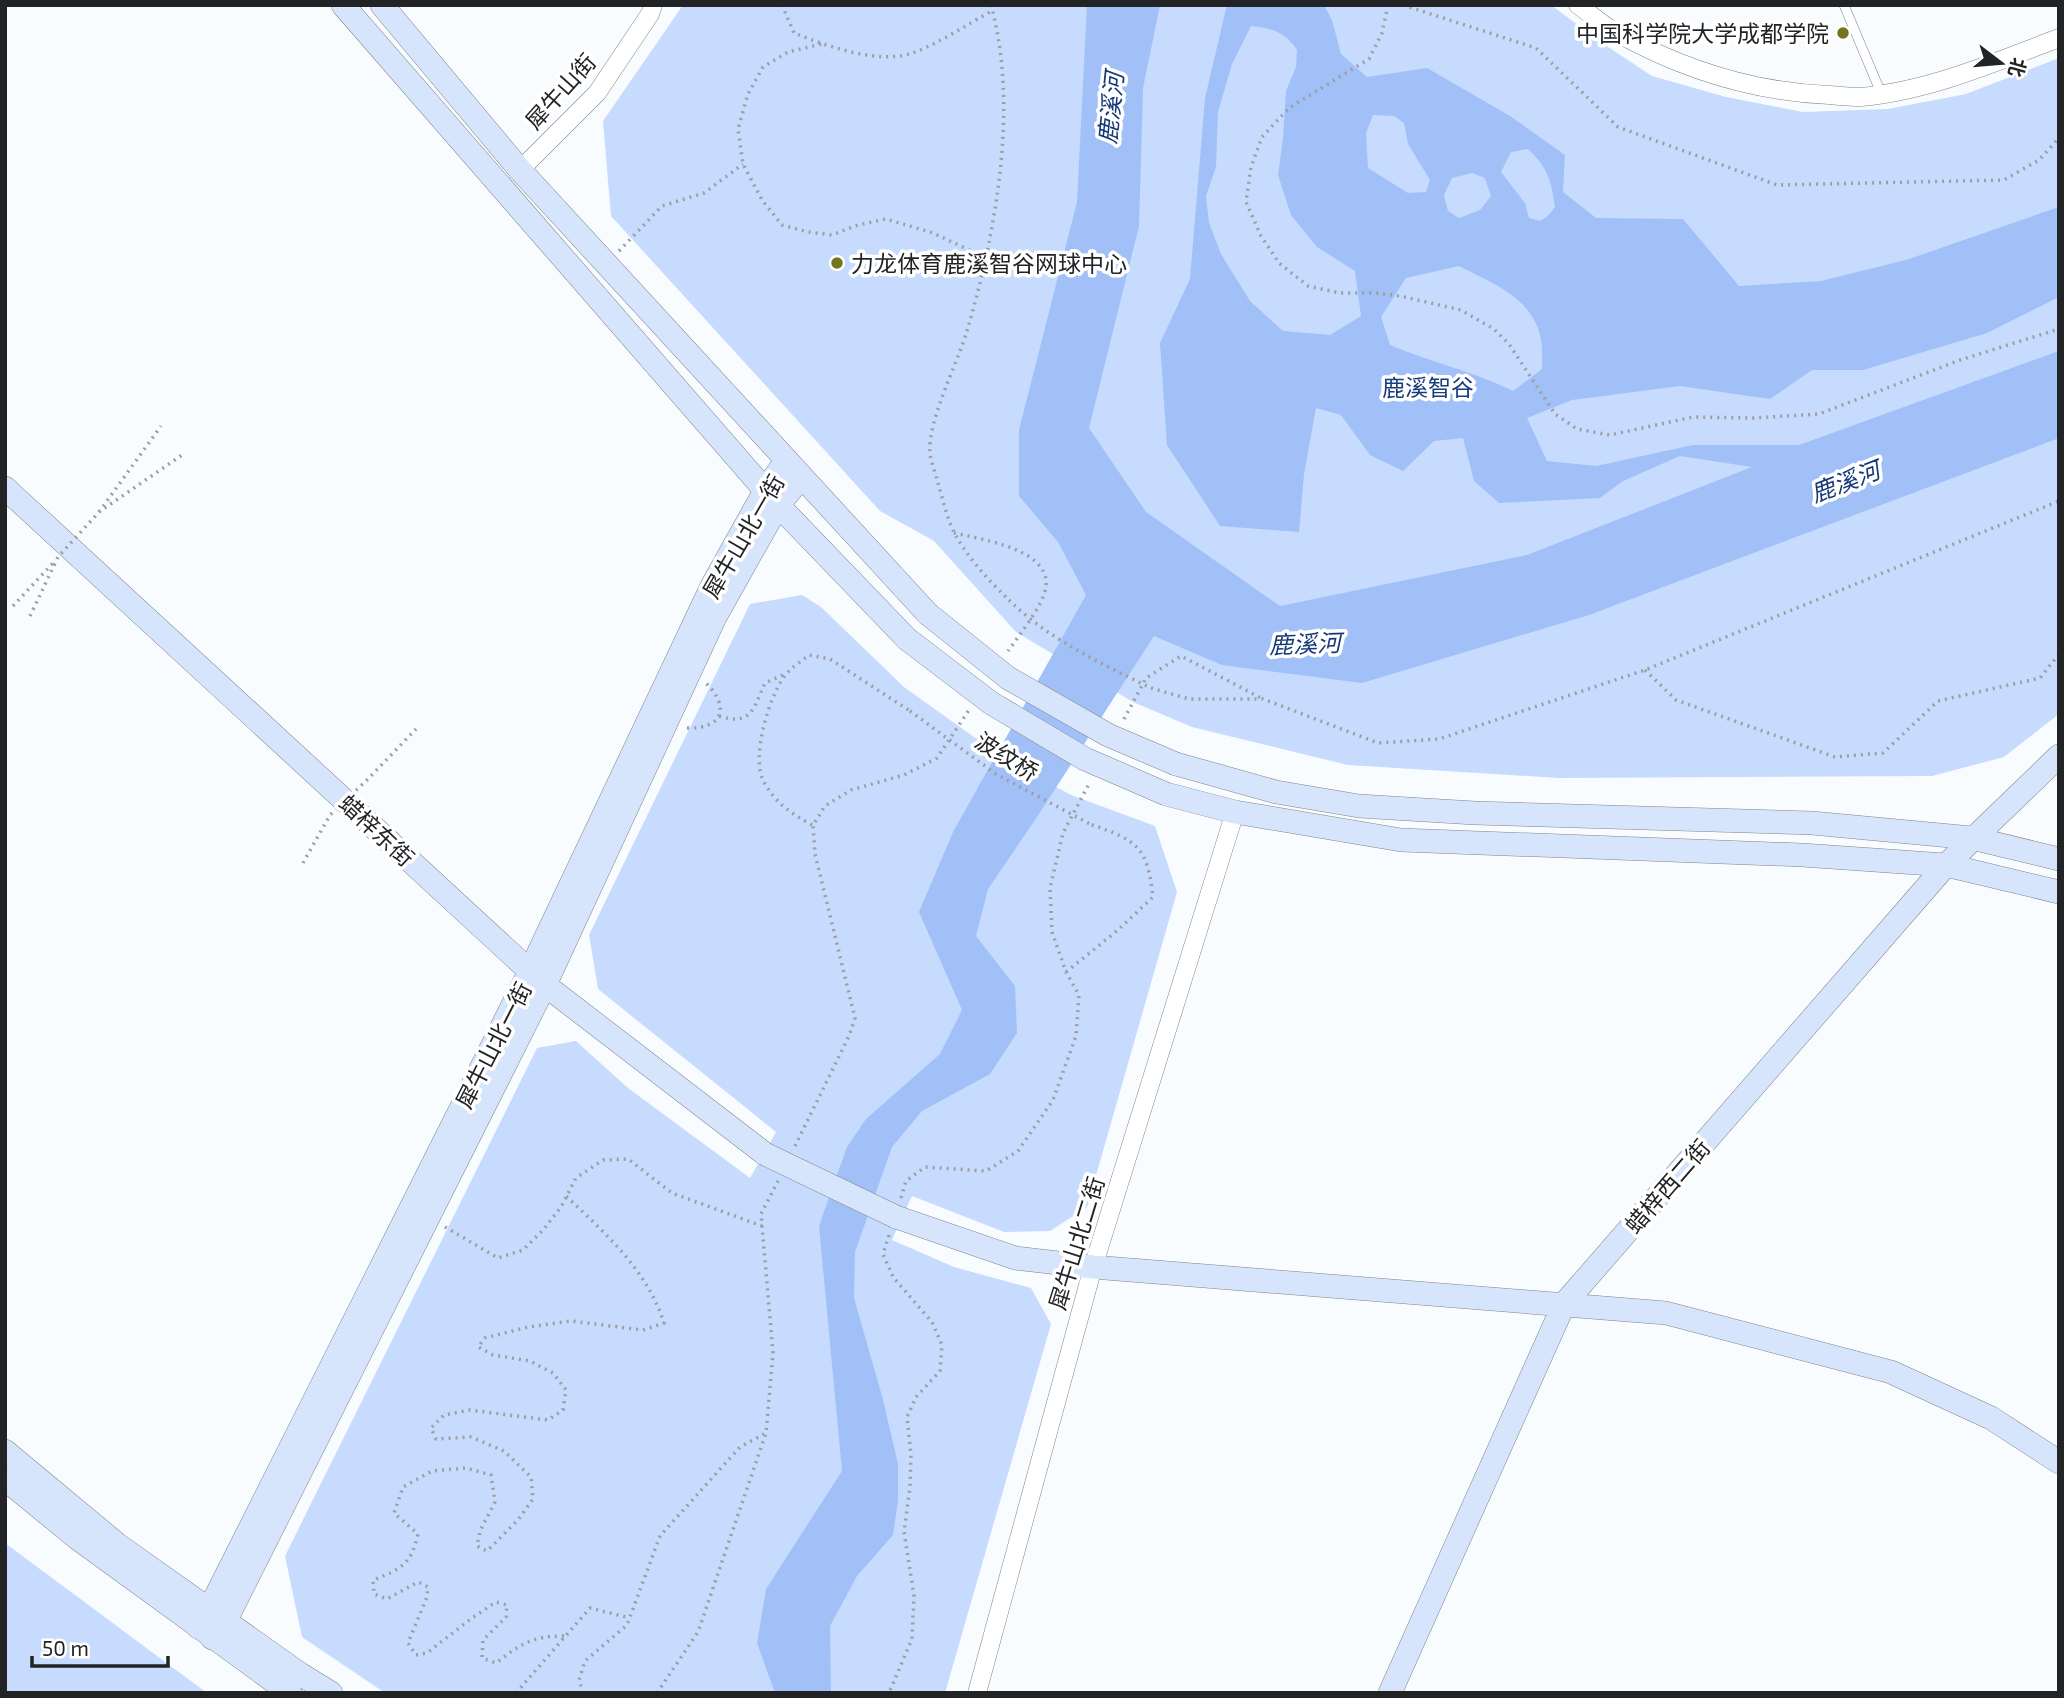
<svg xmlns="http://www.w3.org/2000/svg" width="2064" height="1698" viewBox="0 0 2064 1698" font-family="'Exo 2','Noto Sans SC',sans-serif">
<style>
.green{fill:#c6dbfd}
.water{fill:#a0c0f7;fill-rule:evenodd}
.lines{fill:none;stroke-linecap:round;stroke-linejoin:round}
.lane-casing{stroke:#818489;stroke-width:10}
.street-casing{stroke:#818489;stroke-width:19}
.secondary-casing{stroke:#818489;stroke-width:24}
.path{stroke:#9c9ea0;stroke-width:3.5;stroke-dasharray:2 5;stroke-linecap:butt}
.lane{stroke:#fff;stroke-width:9}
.street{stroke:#fff;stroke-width:18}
.secondary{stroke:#d7e5fc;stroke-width:23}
.secondary-bridge-casing{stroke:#818489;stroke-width:24;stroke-linecap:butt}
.path-bridge{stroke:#9c9ea0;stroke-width:3.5;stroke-dasharray:2 5;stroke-linecap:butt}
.secondary-bridge{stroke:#d7e5fc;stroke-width:23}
.poi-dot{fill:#74761d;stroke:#fff;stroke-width:2.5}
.labels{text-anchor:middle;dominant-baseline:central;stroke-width:7;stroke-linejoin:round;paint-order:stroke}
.poi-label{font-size:23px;fill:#222325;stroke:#fff;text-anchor:end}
.street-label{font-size:23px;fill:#222325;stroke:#fff}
.park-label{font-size:23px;fill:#193d7c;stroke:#fff}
.water-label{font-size:24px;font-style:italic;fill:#153977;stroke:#fff}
</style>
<rect width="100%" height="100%" fill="#f9fcff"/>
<path class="green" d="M683 5H1551L1602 43 1652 76 1726 97 1803 112 1888 109 1966 94 2059 58V714L2004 757 1932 776 1559 778 1348 765 1192 727 1133 702 1016 632 934 541 880 511 611 216 603 121Z
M802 595 821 607 904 687 999 755 1071 795 1155 826 1177 892 1087 1207 1050 1231 1004 1232 912 1196 892 1240 954 1267 1031 1288 1051 1324 945 1693H385L302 1637 285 1556 537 1048 576 1041 628 1088 750 1178 776 1132 598 989 589 935 750 604Z
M5 1543 207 1693H5Z"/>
<path class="water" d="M1087 5H1160L1143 88 1139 226 1089 428 1146 512 1280 606 1527 555 1752 467 1680 456 1623 481 1600 498 1499 503 1474 481 1463 438 1434 441 1403 471 1370 455 1341 415 1316 408 1304 474 1299 532 1220 526 1167 445 1160 343 1190 279 1205 98 1227 5H1324L1332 20 1341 54 1367 77 1427 68 1510 116 1565 155 1563 192 1596 218 1683 219 1739 286 1821 281 1906 260 2059 207V297L1987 333 1863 370H1812L1770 399 1680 386 1572 400 1527 418 1547 461 1596 466 1693 445H1799L2059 351V438L1589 615 1362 683 1222 665 1154 636 1037 817 988 889 976 936 1015 986 1017 1033 990 1074 922 1111 892 1147 855 1252 854 1298 882 1396 898 1464V1501L893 1535 857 1576 830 1626 831 1693H775L757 1643 766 1589 842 1471 819 1226 847 1147 866 1119 940 1054 962 1010 919 912 953 832 1086 595 1058 542 1019 496V430L1077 202ZM1251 26C1272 28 1285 32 1297 50L1296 67 1286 91 1283 138 1278 175 1291 215 1317 247 1355 271 1361 316 1330 335 1283 331 1250 301 1221 254 1209 223 1206 196 1216 167 1218 112 1232 64ZM1373 115 1394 116 1404 123 1408 144 1430 180 1426 192 1408 193 1368 168 1366 133ZM1528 149C1548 168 1551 180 1555 207L1548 216 1540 221 1529 218 1525 203 1501 172 1511 152ZM1472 173 1485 178 1491 196 1480 210 1459 218 1448 211 1444 195 1452 178ZM1459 266C1490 282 1531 297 1540 335 1543 346 1542 358 1542 369L1513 391C1473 371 1430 362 1390 345L1381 317 1406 278Z"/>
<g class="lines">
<g class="lane-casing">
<path id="lane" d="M1844 5 1881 93"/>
</g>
<g class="street-casing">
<path id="street" d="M1578 5C1591 14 1603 26 1617 33 1682 69 1755 92 1829 95 1840 96 1851 97 1861 97 1929 91 1996 62 2059 38
M520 170 597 93 650 14 653 5
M977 1693 1093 1267 1235 812"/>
</g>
<g class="secondary-casing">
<path id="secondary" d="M343 5 778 505 907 639
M382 5 520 170 928 614
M5 488 545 985 765 1154
M1176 764 1276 792 1359 806 1475 813 1812 823 1972 838 2059 859
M1166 794 1235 812 1401 840 1802 855 1946 865 2059 892
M896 1217 1015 1258 1093 1267 1666 1313 1891 1372 1991 1418 2059 1462
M5 1451 118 1545 300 1674 331 1693
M5 1479 77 1538 290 1693
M198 1627 209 1610 530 971 713 584 766 489 786 461
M212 1638 226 1620 545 985 715 617 778 505 802 477
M1390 1693 1564 1304 1946 865 2059 756"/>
</g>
<path class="path" d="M782 5 794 33C827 46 881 66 915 52 942 42 967 24 992 11
M991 5C1019 106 996 232 967 331 958 362 927 422 930 453 931 463 936 474 938 483 943 500 947 519 955 534 968 558 989 581 1009 600
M1388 5 1382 33 1369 59 1289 108 1262 137 1251 167 1246 202 1261 236 1279 263 1308 286 1340 293H1376L1400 296 1461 310 1494 329 1509 344 1555 414 1577 429 1610 435 1693 417 1753 418 1819 414 1960 360 2059 329
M1403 5 1536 48 1618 127 1777 185 2004 180 2039 160 2059 138
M821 44 788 52 763 67 748 94 738 129 743 164 762 200 782 225 808 232 832 235 858 225 886 219 933 233 984 257
M619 251 662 206 704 193 743 164
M99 512 161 426
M954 533C980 539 1050 549 1046 586 1044 605 1019 635 1008 651
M13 606 54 562
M1645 670 1676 700 1835 757 1883 753 1938 701 2040 678 2059 654
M1151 688 1189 699H1263L1378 743 1439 739 1645 670 2059 501
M719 716C751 726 753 710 765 683L785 674
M1124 719 1146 678 1181 656 1263 699
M687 728C722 729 731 708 706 683
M812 825C792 814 775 803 764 782 750 758 770 692 787 673 793 666 802 661 809 655L830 659 910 711
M1066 972 1118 930 1153 897C1147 846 1138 841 1090 824
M795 1146 849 1036 855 1018 815 854 813 825 825 806 851 790 904 775 937 758 969 710
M901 1198 906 1181 925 1167 986 1171 1018 1151 1053 1100 1076 1036 1079 995 1066 972 1052 932 1050 888 1063 833 1090 782
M445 1227 498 1258 523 1250 543 1230 561 1207 576 1178 603 1160 628 1159 672 1193 762 1226
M889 1235 883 1254 893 1277 932 1322 942 1345 940 1371 916 1397 907 1417 911 1455 910 1487 904 1532 914 1595 912 1639 889 1693
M564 1636C531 1636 521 1644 496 1663L482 1658 483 1640 506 1617 507 1605 496 1602 472 1618 427 1653 416 1655 408 1643 427 1597 428 1587 418 1582 387 1599 374 1594 373 1580C401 1569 411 1565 418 1534L394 1513 403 1487 432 1471 466 1468 491 1475 495 1502 480 1531 477 1546 487 1551 518 1520 533 1499 531 1477 504 1451 471 1437 436 1439 431 1428 444 1415 470 1410 548 1420 563 1410 566 1390 553 1373 530 1361 493 1355 478 1347 485 1338 528 1327 571 1321 643 1330 664 1323C647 1270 605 1233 566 1196
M516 1693 590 1608 630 1618
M583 1693 579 1680 585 1661 627 1625 660 1536 740 1447 764 1434
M657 1693 698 1632 766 1433 773 1353 761 1214 778 1181"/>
<use href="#lane" class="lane"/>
<use href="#street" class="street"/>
<use href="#secondary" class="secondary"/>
<g class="secondary-bridge-casing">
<path id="secondary-bridge" d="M928 614 1008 678 1108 735 1176 764
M907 639 991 703 1085 759 1166 794
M765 1154 896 1217"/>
</g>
<path class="path-bridge" d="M1009 600C1048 639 1102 664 1151 688
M30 616 58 557 99 512 185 453
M910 711 996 774 1090 824
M303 863 330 815 368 779 416 729"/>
<use href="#secondary-bridge" class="secondary-bridge"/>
</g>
<g class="poi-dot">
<circle cx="1843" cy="33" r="7"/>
<circle cx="837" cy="263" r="7"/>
</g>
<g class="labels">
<g class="poi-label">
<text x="1829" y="33">中国科学院大学成都学院</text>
<text x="851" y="263" text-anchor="start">力龙体育鹿溪智谷网球中心</text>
</g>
<g class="street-label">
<text transform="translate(560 91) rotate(-48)">犀牛山街</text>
<text transform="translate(743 536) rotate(-60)">犀牛山北一街</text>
<text transform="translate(1007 756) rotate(32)">波纹桥</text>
<text transform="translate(377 830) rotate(43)">蜡梓东街</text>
<text transform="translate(493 1045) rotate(-63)">犀牛山北一街</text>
<text transform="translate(1667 1186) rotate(-49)">蜡梓西二街</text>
<text transform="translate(1076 1243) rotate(-73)">犀牛山北二街</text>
</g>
<g class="park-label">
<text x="1428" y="387">鹿溪智谷</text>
</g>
<g class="water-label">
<text transform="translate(1110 108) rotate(-84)">鹿溪河</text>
<text transform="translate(1845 481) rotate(-21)">鹿溪河</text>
<text transform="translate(1305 643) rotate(-2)">鹿溪河</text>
</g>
</g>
<rect width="2064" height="1698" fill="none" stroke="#222325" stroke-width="14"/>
<g transform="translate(2001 63) rotate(106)" stroke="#ffffff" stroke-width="5" paint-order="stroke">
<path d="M0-5L12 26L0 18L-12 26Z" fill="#222325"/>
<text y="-10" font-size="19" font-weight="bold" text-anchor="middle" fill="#222325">北</text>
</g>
<path d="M32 1656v10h136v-10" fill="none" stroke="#222325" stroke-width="3.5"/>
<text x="42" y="1656" font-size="21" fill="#222325" stroke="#ffffff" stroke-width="5" paint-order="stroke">50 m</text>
</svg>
